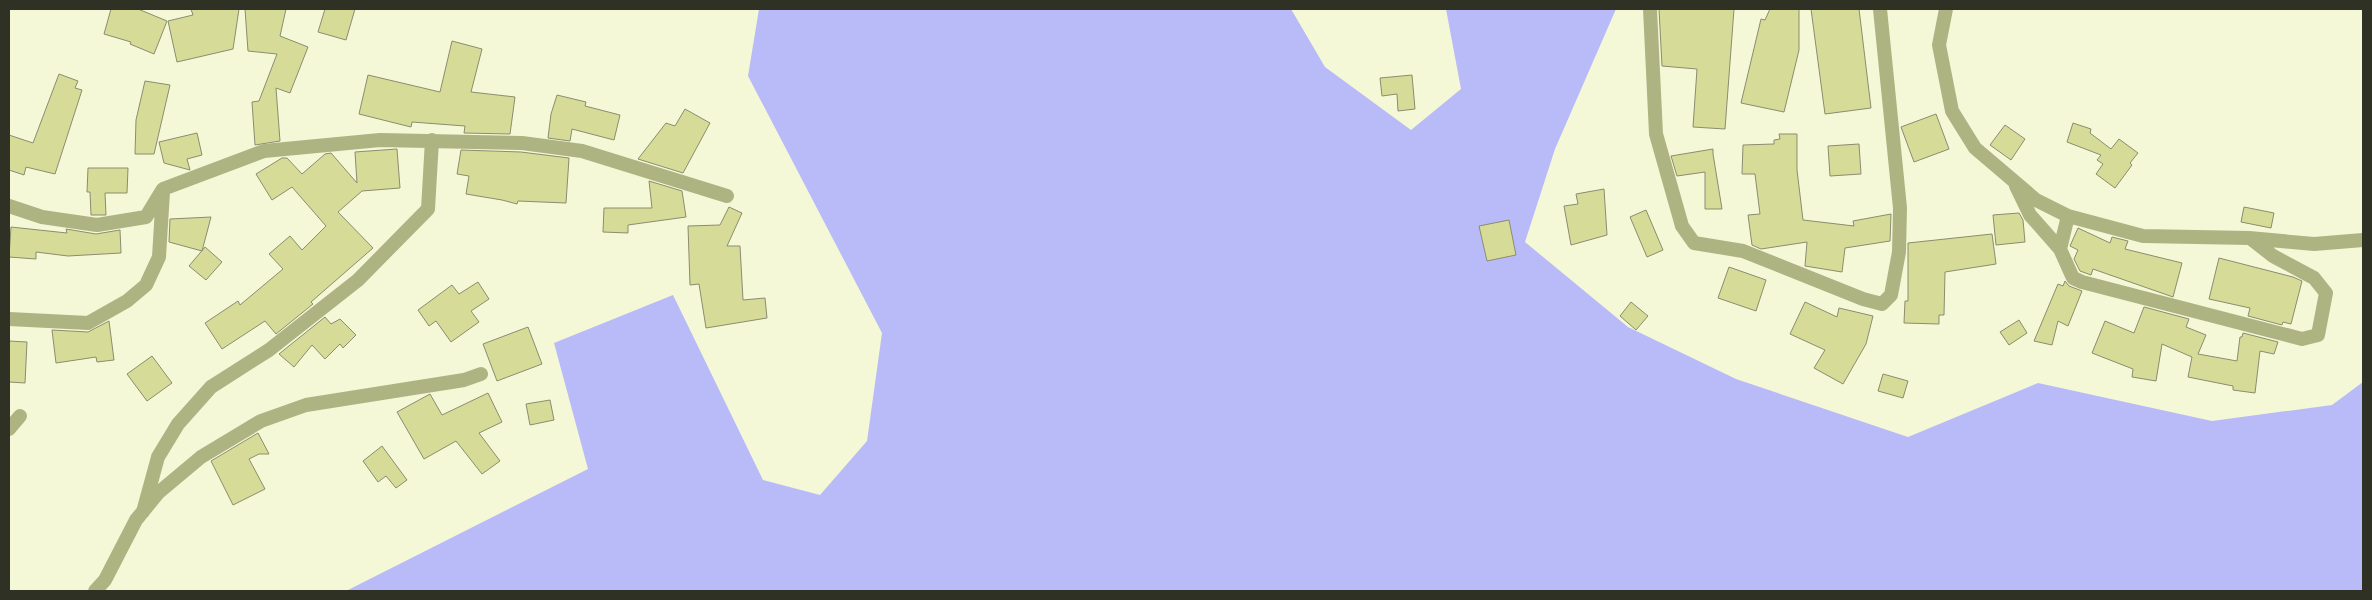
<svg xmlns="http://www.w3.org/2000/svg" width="2372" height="600" viewBox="0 0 2372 600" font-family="Karla,sans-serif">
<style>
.forest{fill:#b9bbf9}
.building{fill:#d6dc98;stroke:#8a8d6f}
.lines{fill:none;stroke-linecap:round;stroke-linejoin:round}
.minor{stroke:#aeb382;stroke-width:14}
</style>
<rect width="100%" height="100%" fill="#f4f8d7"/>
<path class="forest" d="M759 9H1291L1325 67 1411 130 1461 89 1446 9H1616L1555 149 1525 242 1628 327 1736 379 1908 437 2038 383 2212 421 2332 405 2363 382V591H346L588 469 554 343 673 295 763 480 820 495 867 441 882 333 748 76Z"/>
<path class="building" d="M111 9H138L167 21 154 54 130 44 131 42 104 34Z
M191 9H239L233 49 177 62 168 21 193 15Z
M245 9H286L280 36 308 47 290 93 276 88 280 141 255 145 252 102 259 101 277 54 248 51Z
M325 9H355L346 40 318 32Z
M1659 9H1734L1725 129 1693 127 1697 69 1662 66Z
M1770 9H1799V50L1784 112 1741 103 1761 19 1765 20Z
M1811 9H1859L1871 108 1825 114Z
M452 41 482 49 471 92 515 97 510 134 464 133 465 126 412 122 411 127 359 114 368 75 440 92Z
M59 74 78 81 75 88 82 90 55 174 26 167 24 175 9 170V135L33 143Z
M1412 75 1415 109 1398 111 1397 94 1382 96 1380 78Z
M145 81 170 85 154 154H135L136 120Z
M557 95 586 102 585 106 620 115 614 140 572 129 570 141 548 138 551 114Z
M685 109 710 123 683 173 638 159 666 123 675 126Z
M1936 114 1949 149 1914 162 1901 127Z
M2073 123 2091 129 2090 133 2111 149 2119 139 2138 153 2130 163 2132 165 2115 188 2096 174 2103 164 2097 160 2101 155 2067 142Z
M2005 125 2025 139 2011 160 1990 145Z
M197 133 202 155 187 159 190 170 164 163 159 142Z
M1779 134H1797V170L1803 220 1854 226 1853 221 1891 214 1890 241 1845 248 1842 272 1805 266 1807 242 1761 249 1752 245 1748 215 1760 214 1755 174H1742L1743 145 1774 144V140L1780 139Z
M1859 144 1861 174 1830 176 1828 146Z
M397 149 400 188 362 191 338 212 373 248 311 302 313 304 276 334 265 321 222 349 205 323 238 301 240 305 283 269 269 254 290 236 302 250 326 226 292 187 272 200 256 174 282 158H287L302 174 325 154 331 153 357 183 355 152Z
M1713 149V154L1722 209H1705V172L1677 176 1671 156Z
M461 150 521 152 569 158 566 203 518 201 517 204 502 200 466 194 469 176 457 174Z
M88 168H128L127 193H105L106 215H91L90 192H87Z
M649 181 682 191 686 217 628 225V233L603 232 604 208H652Z
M1604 189 1607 235 1571 245 1564 206 1578 204 1576 194Z
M729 207 742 213 727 246H740L743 300 765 298 767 318 706 328 699 284 690 285 688 226 720 225Z
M2244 207 2274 213 2271 228 2241 222Z
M1646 210 1663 250 1647 257 1630 217Z
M2019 213 2023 220 2025 242 1996 245 1993 215Z
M211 217 202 251 169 242 170 219Z
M1509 220 1516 255 1487 261 1479 226Z
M11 227 67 233 66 229 96 234 120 230 121 253 68 256 36 252V259L9 257Z
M2078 228 2110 243 2112 237 2128 241 2125 249 2182 263 2173 297 2093 269 2091 275 2080 271 2074 259 2078 250 2070 246Z
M1992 234 1996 264 1945 272 1944 315H1939V324L1904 323 1905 301H1908V243Z
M205 247 222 262 206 280 189 266Z
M2219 258 2293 277 2302 281 2291 324 2283 322 2282 325 2248 316 2250 308 2209 299Z
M1729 267 1766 280 1756 311 1718 298Z
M2065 281 2069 286 2082 291 2068 326 2058 321 2052 345 2034 341 2058 284 2063 286Z
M478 282 489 299 471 311 479 322 451 342 436 321 429 326 418 310 452 285 459 294Z
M1631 302 1648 316 1636 330 1620 316Z
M1805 302 1837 317 1839 308 1873 316 1866 344 1843 384 1814 368 1825 350 1790 334Z
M2144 307 2189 319 2186 327 2206 335 2198 354 2237 361 2240 337H2242L2243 333 2278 342 2274 354 2260 351 2255 393 2233 390V386L2188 377 2192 357 2162 344 2156 381 2132 377 2133 369 2092 353 2105 321 2134 333Z
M325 317 331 324 340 319 356 335 343 348 340 344 325 359 312 345 294 367 279 354Z
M2019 320 2027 333 2009 345 2000 332Z
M109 321 114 360 97 362 96 357 56 363 52 330 88 332Z
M528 327 542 364 497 381 483 344Z
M9 341 27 342 25 383 9 382Z
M152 356 172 383 147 401 127 374Z
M1883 374 1908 381 1903 398 1878 391Z
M488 393 502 422 479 433 500 461 482 474 456 441 424 459 397 412 430 394 442 415Z
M550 400 554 420 530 425 526 404Z
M258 433 269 454H259L249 459 265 489 233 505 211 461Z
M382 446 407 480 396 488 386 476 378 482 363 461Z"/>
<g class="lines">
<path class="minor" d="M1650 9 1656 134 1682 226 1694 243 1743 251 1863 299 1882 304 1891 295 1899 252 1900 208 1880 9
M1946 9 1939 45 1952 111 1975 148 2036 200 2068 216 2143 236 2249 238 2314 244 2363 240
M2016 186 2030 215 2060 249 2073 278 2082 282 2302 339 2318 335 2326 293 2314 278 2273 256 2250 238
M9 206 42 217 97 225 146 217 163 189 264 151 380 140 522 143 582 151 727 196
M2060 249 2068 216
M9 319 88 323 127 301 146 285 159 257 163 192
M9 429 20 416
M143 512 158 457 178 424 211 387 269 350 358 280 428 209 432 140
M95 591 105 580 136 520 158 493 201 457 261 421 306 405 464 380 481 374"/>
</g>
<rect width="2372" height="600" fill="none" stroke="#303125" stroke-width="20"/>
</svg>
